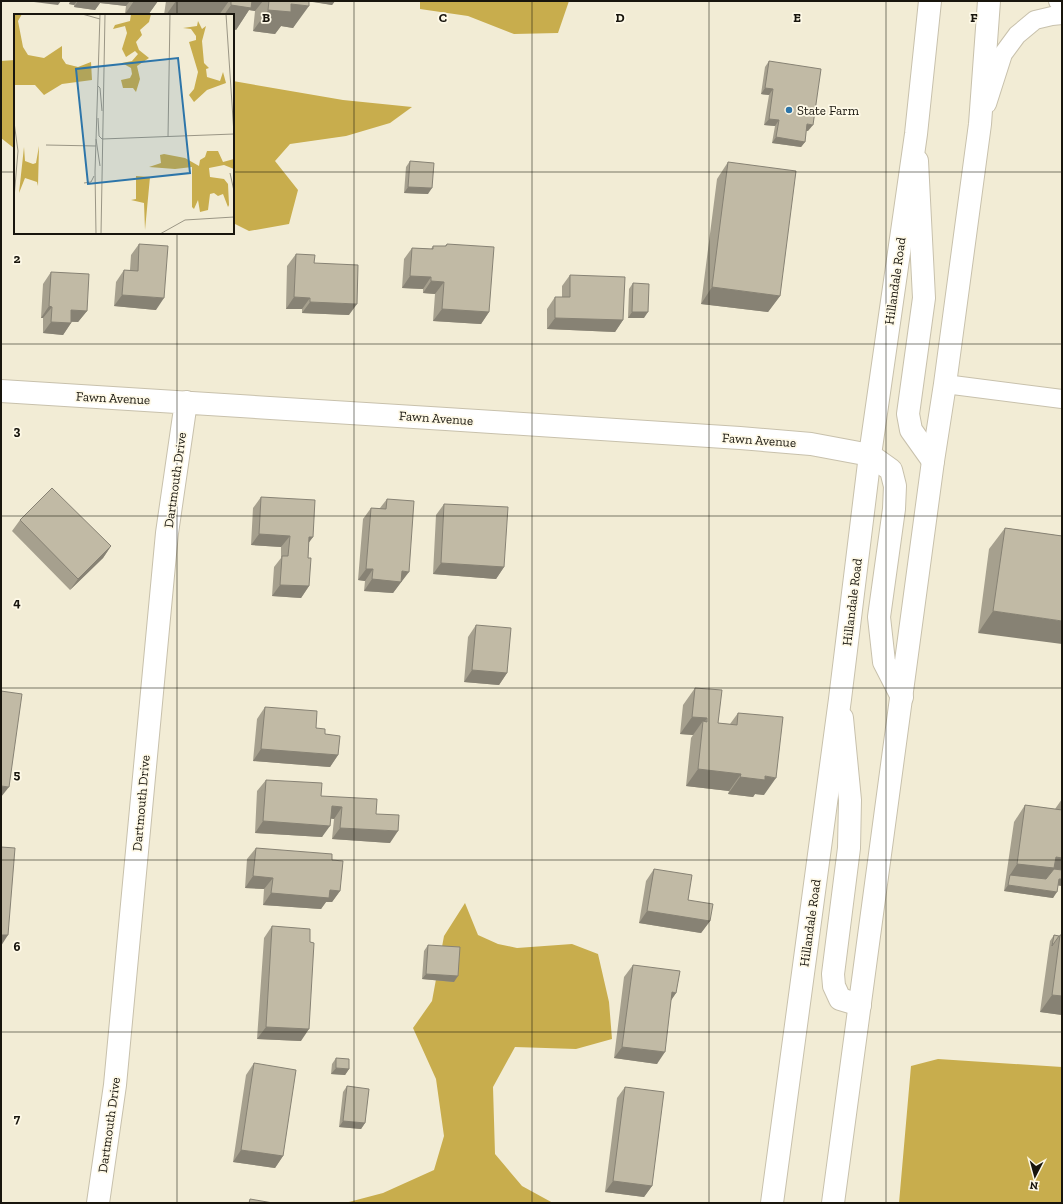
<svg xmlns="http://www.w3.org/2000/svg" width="1063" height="1204" viewBox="0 0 1063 1204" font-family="'Zilla Slab',serif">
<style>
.forest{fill:#c8ad4d}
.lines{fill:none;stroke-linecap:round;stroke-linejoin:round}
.service-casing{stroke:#c8c1ac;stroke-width:20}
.minor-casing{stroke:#c8c1ac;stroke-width:24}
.tertiary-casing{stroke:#c8c1ac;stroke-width:24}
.secondary-casing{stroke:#c8c1ac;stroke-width:24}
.service{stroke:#fff;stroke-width:18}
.minor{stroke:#fff;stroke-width:22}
.tertiary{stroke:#fff;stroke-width:22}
.secondary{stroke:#fff;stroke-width:22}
.wall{fill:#a6a08e}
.shaded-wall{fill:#878274}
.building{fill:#c1baa5;stroke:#878274}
.grid{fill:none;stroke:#18150d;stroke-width:1;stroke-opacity:0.55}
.poi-dot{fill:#2d75a9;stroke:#fef9e7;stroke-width:1.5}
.labels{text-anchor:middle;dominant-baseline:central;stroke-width:3.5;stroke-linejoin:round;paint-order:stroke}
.poi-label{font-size:13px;fill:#18150d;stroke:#fef9e7;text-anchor:start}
.street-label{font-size:13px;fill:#18150d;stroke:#fef9e7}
.inset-road{fill:none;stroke:#9b9685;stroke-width:1}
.view{fill:#2d75a9;fill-opacity:0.15;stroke:#2d75a9;stroke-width:2}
.inset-edge{fill:none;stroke:#18150d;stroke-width:2}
.grid-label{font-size:13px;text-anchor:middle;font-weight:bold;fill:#18150d;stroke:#fef9e7;stroke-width:3.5;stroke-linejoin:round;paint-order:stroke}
</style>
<rect width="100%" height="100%" fill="#f2ecd5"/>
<path class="forest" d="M420 1H569L558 33 514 34 468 16 420 9Z
M15 60V149L1 138V61Z
M233 81 343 100 412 107 390 123 346 136 290 144 275 161 298 190 289 224 249 231 233 223Z
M465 903 478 935 498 944 517 948 572 944 598 954 609 1002 612 1039 576 1049 515 1047 493 1087 495 1154 522 1186 553 1203H345L383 1193 434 1170 444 1136 436 1079 413 1028 432 1001 444 936Z
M938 1059 1062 1067V1203H899L911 1066Z"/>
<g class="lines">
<g class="service-casing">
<path id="service" d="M1058 1 1062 2
M987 104 1003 54 1017 35 1035 20 1052 16 1062 15
M945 384 1062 399"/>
</g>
<g class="minor-casing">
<path id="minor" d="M1 391 446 419 740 438 811 444 870 455
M98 1203 115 1085 167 533 186 402"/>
</g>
<g class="tertiary-casing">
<path id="tertiary" d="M917 161 924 298 908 414 911 430 933 461
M870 455 891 470 895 486 894 509 879 617 884 662 902 697
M842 718 850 800 849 848 833 974 834 986 840 999 860 1005"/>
</g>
<g class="secondary-casing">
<path id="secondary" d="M772 1203 840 699 870 455 916 134 930 1
M833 1203 933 461 945 384 980 124 989 1"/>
</g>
<use href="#service" class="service"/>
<use href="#minor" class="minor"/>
<use href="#tertiary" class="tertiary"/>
<use href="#secondary" class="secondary"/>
</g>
<path class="wall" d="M70 1H158L148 15H133L125 14 126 6 100 3 95 10 74 7V5L69 4Z
M166 1H335L332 5 309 1 293 28 281 26 275 34 253 31 255 11 249 10 236 30 233 15H164Z
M769 61 808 131H806L805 142 801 147 772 143 775 126 764 125 769 95 761 94 765 67Z
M410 161 428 194 404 193 406 167Z
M728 162 780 296 768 312 701 304 717 179Z
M139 244 156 310 114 306 116 282 124 270H130L131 255Z
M447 244 489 312 481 324 433 321 435 294 423 293V289L402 288 404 259 412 248 431 249 433 246H445Z
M296 254 314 263 349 315 302 313V309H286L287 266Z
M51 272 87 311 78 322H71V323L63 335 43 333V318H41L43 284Z
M570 275 623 320 615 332 547 329V309L555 297H562V286Z
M633 283 644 318H628L629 289Z
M261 497 313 537 309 542 308 558 309 586 301 598 272 596 274 567 281 558V547L251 545 253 508Z
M387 499 400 583 393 593 364 591 365 581 358 580 363 519 371 508H380Z
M444 504 504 567 496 579 433 574 436 515Z
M20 520 111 546 103 558 70 590 12 531Z
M1005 528 1062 536 978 633 989 549Z
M476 625 507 673 499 685 464 682 468 637Z
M695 688 718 723 730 724 738 713 764 795 755 794 753 797 728 794 729 791 686 786 691 738 693 735 680 734 683 705Z
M265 707 316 728 325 734 338 755 330 767 253 761 257 719Z
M266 780 321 796 376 814 390 843 332 839 334 819 331 818 322 837 255 833 257 791Z
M1062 799V886L1058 885 1053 898 1004 891 1014 822 1025 805 1055 809Z
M256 848 332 860 340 891 332 902H326L321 909 263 905 264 889 245 888 247 859Z
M654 869 688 900 710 921 701 933 639 923 646 881Z
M272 926 310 942 301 1041 257 1039 264 938Z
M1054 935 1059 936 1060 935H1062V1015L1040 1012 1050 941Z
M428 945 454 982 422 979 424 951Z
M633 965 676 993 671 1000 657 1064 614 1058 624 977Z
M336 1058 349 1069 345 1075 331 1074 332 1064Z
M254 1063 283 1156 275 1168 233 1162 246 1075Z
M347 1086 365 1123 361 1129 339 1127 343 1092Z
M625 1087 652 1186 644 1197 605 1192 617 1098Z"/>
<path class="shaded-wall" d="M34 1H61L58 5 34 2Z
M71 1H77L74 5 69 4Z
M78 1H130L126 6 100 3 95 10 74 7Z
M134 1H158L148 15H133L125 14Z
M176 1H229L219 15H166Z
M244 1H263L255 11 249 10 236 30 233 29V15H224L231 5Z
M306 1H335L332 5Z
M291 4 309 6 293 28 281 26 275 34 253 31 268 10Z
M765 88 773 89 769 95 761 94Z
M769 119 779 120 775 126 764 125Z
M807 124 813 125 808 131 803 130Z
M776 137 805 142 801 147 772 143Z
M408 187 432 188 428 194 404 193Z
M410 276 431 277 423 289 402 288Z
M431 281 444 282 435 294 423 293Z
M712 287 780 296 768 312 701 304Z
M122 295 164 298 156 310 114 306Z
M294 297 310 298 302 309H286Z
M310 302 357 304 349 315 302 313Z
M49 306 52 307 43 318H41Z
M442 309 489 312 481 324 433 321Z
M71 310 87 311 78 322 63 321Z
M632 312H648L644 318H628Z
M555 318 623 320 615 332 547 329Z
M51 322 71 323 63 335 43 333Z
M259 534 290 536 281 547 251 545Z
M309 537H313L304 549Z
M111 546 103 558 70 590 78 579Z
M441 563 504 567 496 579 433 574Z
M366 569H373L365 581 358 580Z
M402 571 409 572 393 593 364 591 372 579Z
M280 585 309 586 301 598 272 596Z
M993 611 1062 621V644L978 633Z
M472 670 507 673 499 685 464 682Z
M692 717 707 718 703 725V721L693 735 680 734Z
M261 749 338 755 330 767 253 761Z
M698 769 741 774 729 791 686 786Z
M765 776 776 778 764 795 755 794 753 797 728 794 740 777Z
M1 786 9 787 1 797Z
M332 806 342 807 334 819 324 818Z
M263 821 330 826 322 837 255 833Z
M340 828 398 831 390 843 332 839Z
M1056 857 1062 858V876L1042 885 1010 875 1017 864Z
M253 876 273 878 264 889 245 888Z
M1059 879H1062V886L1055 885Z
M1008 885 1057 892 1053 898 1004 891Z
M330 890 340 891 332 902H326L321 909 263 905 271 893Z
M647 911 710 921 701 933 639 923Z
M1 935H8L1 946Z
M426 974 458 976 454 982 422 979Z
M672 992 676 993 668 1005Z
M1052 995 1062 996V1015L1040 1012Z
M266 1027 309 1029 301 1041 257 1039Z
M622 1047 665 1052 657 1064 614 1058Z
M336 1068 349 1069 345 1075 331 1074Z
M343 1121 365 1123 361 1129 339 1127Z
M241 1150 283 1156 275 1168 233 1162Z
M613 1181 652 1186 644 1197 605 1192Z"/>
<path class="building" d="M231 1H252L251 8 231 5Z
M269 1H309V6L291 4V12L268 10Z
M769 61 821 69 813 125 807 124 805 142 776 137 779 120 769 119 773 89 765 88Z
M410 161 434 163 432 188 408 187Z
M728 162 796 171 780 296 712 287Z
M139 244 168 246 164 298 122 295 124 270 138 271Z
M447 244 494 247 489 312 442 309 444 282 431 281V277L410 276 412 248 433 249V246H446Z
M296 254 315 255 314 263 358 265 357 304 310 302V298L294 297Z
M51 272 89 274 87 311 71 310V323L51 322 52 307 49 306Z
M570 275 625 277 623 320 555 318V297H570Z
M633 283 649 284 648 312H632Z
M52 488 111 546 78 579 20 520Z
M261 497 315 500 313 537H309L308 558H311L309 586 280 585 282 556H288L290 536 259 534Z
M387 499 414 501 409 572 402 571 401 582 372 579 373 569H366L371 508 386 509Z
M444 504 508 507 504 567 441 563Z
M1005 528 1062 536V621L993 611Z
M476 625 511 628 507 673 472 670Z
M695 688 722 690 718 723 737 725 738 713 783 717 776 778 765 776V780L740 777 741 774 698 769 703 721 707 722V718L692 717Z
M1 691 22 694 9 787 1 786Z
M265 707 317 711 316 728 325 729V734L340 736 338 755 261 749Z
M266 780 322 783 321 796 377 799 376 814 399 815 398 831 340 828 342 807 332 806 330 826 263 821Z
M1025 805 1062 810V858L1056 857 1054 868 1017 864Z
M1 847 15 848 8 935H1Z
M256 848 332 854V860L343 861 340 891 330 890 329 898 271 893 273 878 253 876Z
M654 869 692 875 688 900 713 904 710 921 647 911Z
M1054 869 1062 870V879H1059L1057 892 1008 885 1010 875 1046 879Z
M272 926 310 929V942L314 943 309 1029 266 1027Z
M1054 935 1059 936 1052 946Z
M1060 935H1062V996L1052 995Z
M428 945 460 947 458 976 426 974Z
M633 965 680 971 676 993 672 992 665 1052 622 1047Z
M336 1058 349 1059V1069L336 1068Z
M254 1063 296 1070 283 1156 241 1150Z
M347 1086 369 1089 365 1123 343 1121Z
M625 1087 664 1092 652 1186 613 1181Z
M250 1199 273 1203H249Z"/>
<path class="grid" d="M177 1V15M354 1V1203M532 1V1203M709 1V1203M886 1V1203M1 172H15M233 172H1062M177 233V1203M1 344H1062M1 516H1062M1 688H1062M1 860H1062M1 1032H1062"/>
<circle class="poi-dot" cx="789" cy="110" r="4"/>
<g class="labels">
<g class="poi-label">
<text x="797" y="110">State Farm</text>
</g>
<g class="street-label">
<text transform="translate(895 281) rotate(-82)">Hillandale Road</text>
<text transform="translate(113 398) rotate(3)">Fawn Avenue</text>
<text transform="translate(436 418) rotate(4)">Fawn Avenue</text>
<text transform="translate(759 440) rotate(4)">Fawn Avenue</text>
<text transform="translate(175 480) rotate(-82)">Dartmouth Drive</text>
<text transform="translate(852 602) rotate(-83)">Hillandale Road</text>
<text transform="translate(141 803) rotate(-85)">Dartmouth Drive</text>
<text transform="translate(810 923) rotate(-82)">Hillandale Road</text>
<text transform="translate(109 1125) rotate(-82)">Dartmouth Drive</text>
</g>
</g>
<g transform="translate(14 14)">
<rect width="220" height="220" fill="#f2ecd5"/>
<path d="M0 0H8L4 7 9 33 14 41 30 44 48 32V44L52 50 64 53 77 48 78 66 48 70 30 81 21 71H0ZM117 0H137L135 8 126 16 128 21 122 28 125 36 135 44 123 52 126 65 122 78 119 74H109L107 66 116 64 118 60 117 54 108 49 118 47 124 40 121 37 112 43 108 35 113 19 111 12 99 15 101 11 116 7ZM184 7 188 15 192 12 188 27 190 49 195 54 192 55 193 63 206 67 209 58 212 69 193 76 180 88 175 81 180 75 184 58 175 28 182 26V22L177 15 169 14 183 12ZM25 132 24 172 23 168 11 164 5 179 10 133 11 147 19 150 22 149ZM193 137H204L209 148 220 145V155L210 151 195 154 196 163 210 165 214 170 215 191 214 193 209 180 204 182 200 179 196 180 194 196 186 198 184 186 180 195 178 193V153L161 155 135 153 147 149 146 141 150 140 171 144 185 152 186 146 191 143ZM122 162 136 163 131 216 130 189 117 186 122 185Z" fill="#c8ad4d"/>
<path class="inset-road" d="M68 0 86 5M84 72 86 74 88 97M84 104 85 122 88 125 220 120 212 0M0 108 4 137 0 184M154 123 156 0M82 125 86 152M32 131 82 132M216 159 220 177M70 169 77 168 80 162M61 220H79M82 220 81 158 86 0M87 220 91 0M146 220 171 206 220 203"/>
<path class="view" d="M164 44 176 159 74 170 62 55Z"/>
<rect width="220" height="220" class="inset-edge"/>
</g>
<g class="grid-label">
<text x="266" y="22">B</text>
<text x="443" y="22">C</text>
<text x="620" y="22">D</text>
<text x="797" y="22">E</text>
<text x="974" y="22">F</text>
<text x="17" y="263">2</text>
<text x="17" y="435">3</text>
<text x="17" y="607">4</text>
<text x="17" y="779">5</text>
<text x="17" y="951">6</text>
<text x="17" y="1123">7</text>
</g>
<rect width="1063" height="1204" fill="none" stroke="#18150d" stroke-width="4"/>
<g transform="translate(1035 1176) rotate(186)" stroke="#fef9e7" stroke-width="3" paint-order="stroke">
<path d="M0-3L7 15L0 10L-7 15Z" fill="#18150d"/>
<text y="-6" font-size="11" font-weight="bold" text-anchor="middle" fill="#18150d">N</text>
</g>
</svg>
